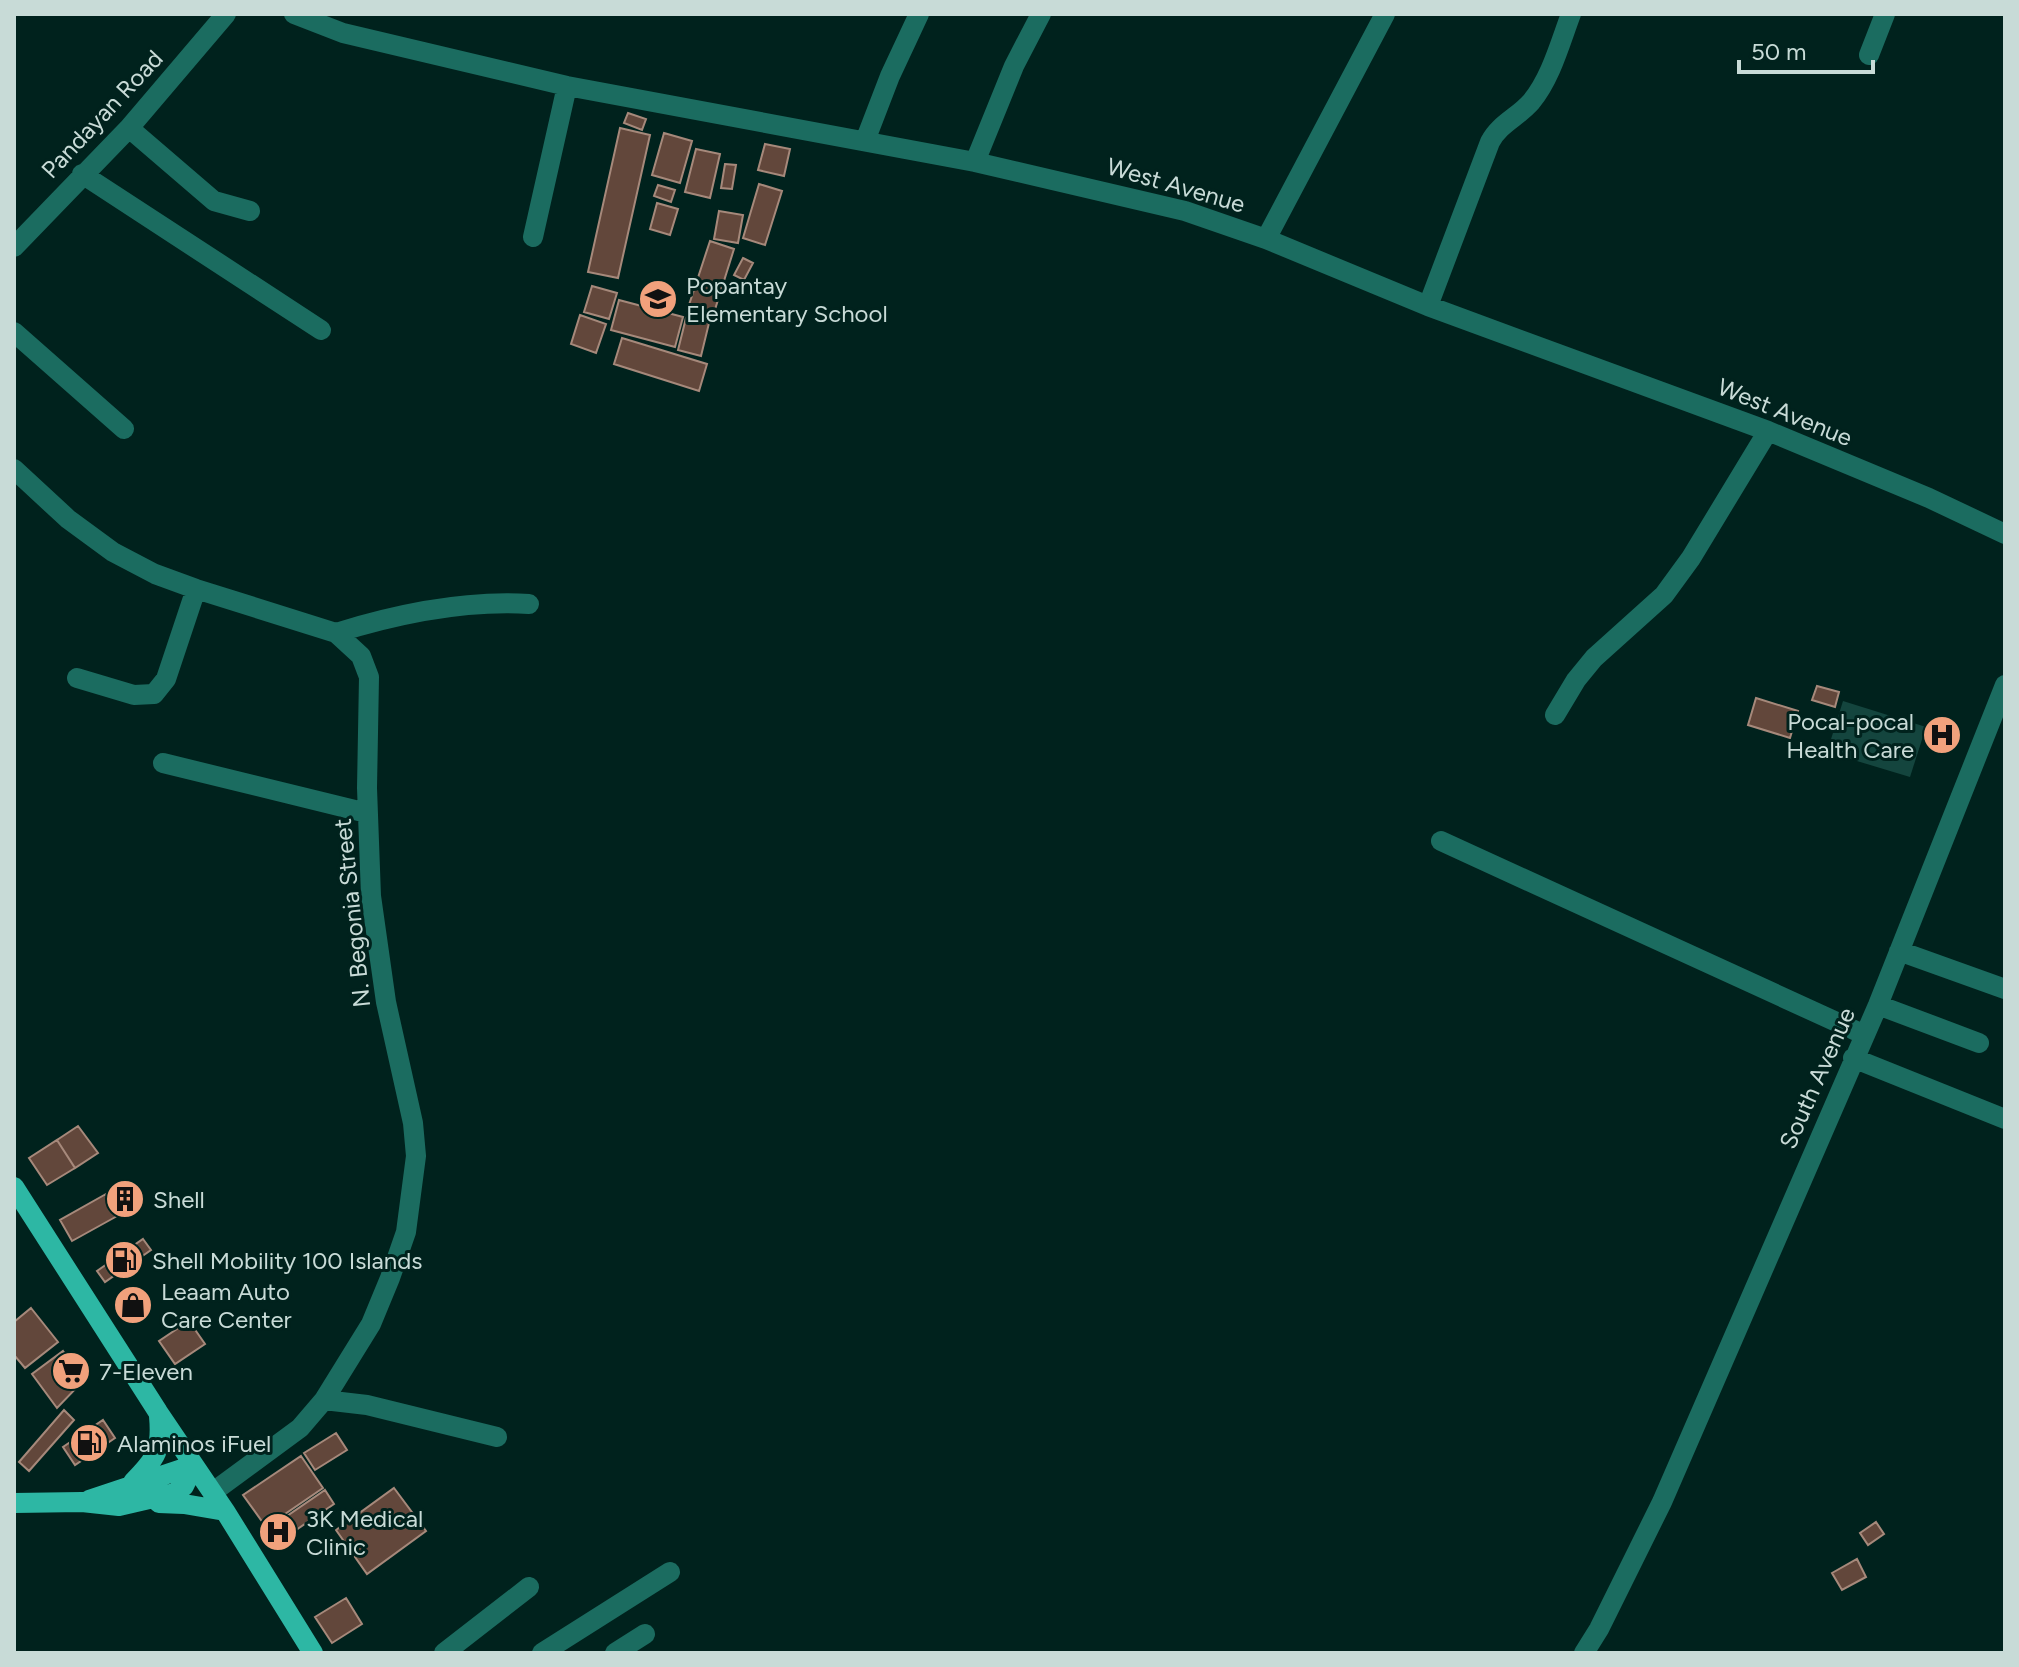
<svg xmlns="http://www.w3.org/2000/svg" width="2019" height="1667" viewBox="0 0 2019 1667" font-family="Figtree,sans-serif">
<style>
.green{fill:#14453e}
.building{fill:#62473b;stroke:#a6897b;stroke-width:2}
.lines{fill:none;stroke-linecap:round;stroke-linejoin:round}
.minor{stroke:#1b6c60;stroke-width:20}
.major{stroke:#2db7a4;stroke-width:20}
.labels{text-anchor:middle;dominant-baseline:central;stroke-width:6;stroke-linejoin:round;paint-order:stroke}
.street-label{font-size:24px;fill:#c8dbd7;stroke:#00221d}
.poi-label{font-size:24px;fill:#c8dbd7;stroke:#00221d;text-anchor:start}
</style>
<rect width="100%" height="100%" fill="#00221d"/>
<path class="green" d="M1843 701 1926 727 1910 777 1827 752Z"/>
<path class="building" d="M628 113 646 119 642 130 624 123Z
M620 128 650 135 618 278 588 272Z
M664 133 692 141 680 183 652 175Z
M765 144 790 149 784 176 758 170Z
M696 149 720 154 710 198 685 192Z
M725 164 736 165 732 189 721 188Z
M759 184 782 191 765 245 743 238Z
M658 185 675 190 671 202 654 196Z
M657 203 678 209 670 235 650 229Z
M719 211 743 215 738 243 714 239Z
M710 241 734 249 712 319 687 311Z
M743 258 753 263 744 280 734 275Z
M592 286 617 293 609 319 584 312Z
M619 300 683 317 675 347 611 330Z
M580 315 606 324 596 353 571 344Z
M686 318 709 323 701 356 678 350Z
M622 338 707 364 699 391 614 364Z
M1817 686 1839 692 1835 707 1812 700Z
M1756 698 1798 711 1790 738 1748 725Z
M1932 725 1957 735 1952 748 1927 738Z
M78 1126 98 1153 75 1168 57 1140Z
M57 1140 75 1168 47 1185 29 1158Z
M121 1182 141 1206 129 1217 108 1193Z
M106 1194 119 1215 72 1241 60 1220Z
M143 1239 151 1250 105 1282 97 1271Z
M31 1308 58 1342 25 1368 14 1355V1322Z
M189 1321 205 1344 175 1364 159 1341Z
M63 1351 84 1380 57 1408 32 1374Z
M64 1410 74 1420 29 1471 19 1462Z
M103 1420 115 1438 75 1465 63 1447Z
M336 1433 347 1450 315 1470 304 1453Z
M301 1456 323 1488 266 1527 243 1495Z
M394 1488 426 1531 367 1574 336 1530Z
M325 1490 334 1504 277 1543 268 1529Z
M1876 1522 1884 1534 1868 1545 1860 1533Z
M1857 1559 1866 1577 1842 1590 1832 1573Z
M346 1598 362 1624 332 1643 315 1617Z"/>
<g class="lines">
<path class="minor" d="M294 14 343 33 567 86 975 162 1185 211 1266 239 1428 306 1768 431 1929 498 2005 534
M1869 55 1885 14
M129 128 214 201 250 211
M865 141 890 76 919 14
M975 162 1014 66 1041 14
M82 174 321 330
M533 237 567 86
M1266 239 1385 14
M14 247 129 128 226 14
M1428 306 1490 142C1499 124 1518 117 1531 102 1551 78 1560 43 1571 14
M14 332 124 429
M14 469 68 519 113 552 155 574 196 589 336 633 361 656 369 677 367 788 371 896 386 1002 413 1123 416 1156 406 1232 390 1278 371 1324 324 1400 300 1428 213 1492
M336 633C397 614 464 600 529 604
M77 678 134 695 154 694 166 679 196 589
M1555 715 1576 680 1594 658 1664 595 1691 558 1768 431
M163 763 367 813
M1441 841 1865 1035
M1899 951 2005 989
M1878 1005 1979 1043
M1853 1058 2005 1119
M324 1400 367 1405 497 1437
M444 1653 529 1587
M542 1653 670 1572
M615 1653 645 1634
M1584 1653 1599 1629 1662 1502 1878 1005 2005 685"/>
<path class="major" d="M14 1187 158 1412 225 1511 313 1653
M133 1482C157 1458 162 1449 159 1416
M89 1500 194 1465
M14 1503 82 1502 119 1506 175 1493 184 1486 194 1465
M159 1503 184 1504 225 1511"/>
</g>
<defs>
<g id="school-disc" transform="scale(2)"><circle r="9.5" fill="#f1a17c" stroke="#00221d"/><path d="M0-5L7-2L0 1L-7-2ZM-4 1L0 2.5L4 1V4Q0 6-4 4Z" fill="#111"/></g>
<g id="hospital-disc" transform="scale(2)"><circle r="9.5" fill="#f1a17c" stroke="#00221d"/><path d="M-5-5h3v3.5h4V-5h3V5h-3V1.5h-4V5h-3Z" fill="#111"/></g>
<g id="building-disc" transform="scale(2)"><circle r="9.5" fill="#f1a17c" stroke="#00221d"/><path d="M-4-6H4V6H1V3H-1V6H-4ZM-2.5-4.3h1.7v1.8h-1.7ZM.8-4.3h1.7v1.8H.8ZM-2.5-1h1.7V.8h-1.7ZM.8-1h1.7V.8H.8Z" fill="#111"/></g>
<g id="fuel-disc" transform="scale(2)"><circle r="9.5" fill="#f1a17c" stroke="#00221d"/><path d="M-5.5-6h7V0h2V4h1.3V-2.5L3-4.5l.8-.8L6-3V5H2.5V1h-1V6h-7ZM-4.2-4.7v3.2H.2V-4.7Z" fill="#111"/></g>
<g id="shop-disc" transform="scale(2)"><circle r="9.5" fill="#f1a17c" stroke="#00221d"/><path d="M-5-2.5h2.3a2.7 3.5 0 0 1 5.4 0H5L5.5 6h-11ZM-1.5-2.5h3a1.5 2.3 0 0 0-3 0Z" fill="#111"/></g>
<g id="supermarket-disc" transform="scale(2)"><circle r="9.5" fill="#f1a17c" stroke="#00221d"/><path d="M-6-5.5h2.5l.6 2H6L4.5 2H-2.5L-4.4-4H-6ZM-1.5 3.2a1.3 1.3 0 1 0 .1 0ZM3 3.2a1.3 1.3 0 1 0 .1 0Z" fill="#111"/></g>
</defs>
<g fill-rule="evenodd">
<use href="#school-disc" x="658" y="299"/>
<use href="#hospital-disc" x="1942" y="735"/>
<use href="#building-disc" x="125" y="1199"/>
<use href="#fuel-disc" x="124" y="1260"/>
<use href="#shop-disc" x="133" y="1305"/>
<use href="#supermarket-disc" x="71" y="1371"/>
<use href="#fuel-disc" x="89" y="1443"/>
<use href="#hospital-disc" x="278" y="1532"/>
</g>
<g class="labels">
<g class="street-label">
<text transform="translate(102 114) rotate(-47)">Pandayan Road</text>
<text transform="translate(1176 185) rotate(16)">West Avenue</text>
<text transform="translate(1785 412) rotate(22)">West Avenue</text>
<text transform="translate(352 913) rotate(-96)">N. Begonia Street</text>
<text transform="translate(1817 1078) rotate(-66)">South Avenue</text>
</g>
<g class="poi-label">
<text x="686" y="285">Popantay<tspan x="686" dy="28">Elementary School</tspan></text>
<text x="1914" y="721" text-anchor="end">Pocal-pocal<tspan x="1914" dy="28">Health Care</tspan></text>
<text x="153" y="1199">Shell</text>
<text x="152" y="1260">Shell Mobility 100 Islands</text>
<text x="161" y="1291">Leaam Auto<tspan x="161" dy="28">Care Center</tspan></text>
<text x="99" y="1371">7-Eleven</text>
<text x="117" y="1443">Alaminos iFuel</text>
<text x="306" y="1518">3K Medical<tspan x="306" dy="28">Clinic</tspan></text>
</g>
</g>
<rect width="2019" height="1667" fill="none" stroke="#c8dbd7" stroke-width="32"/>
<path d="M1739 60v12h134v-12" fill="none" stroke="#c8dbd7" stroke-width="4"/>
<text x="1751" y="60" font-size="24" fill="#c8dbd7" stroke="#00221d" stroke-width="6" paint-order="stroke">50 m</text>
</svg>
